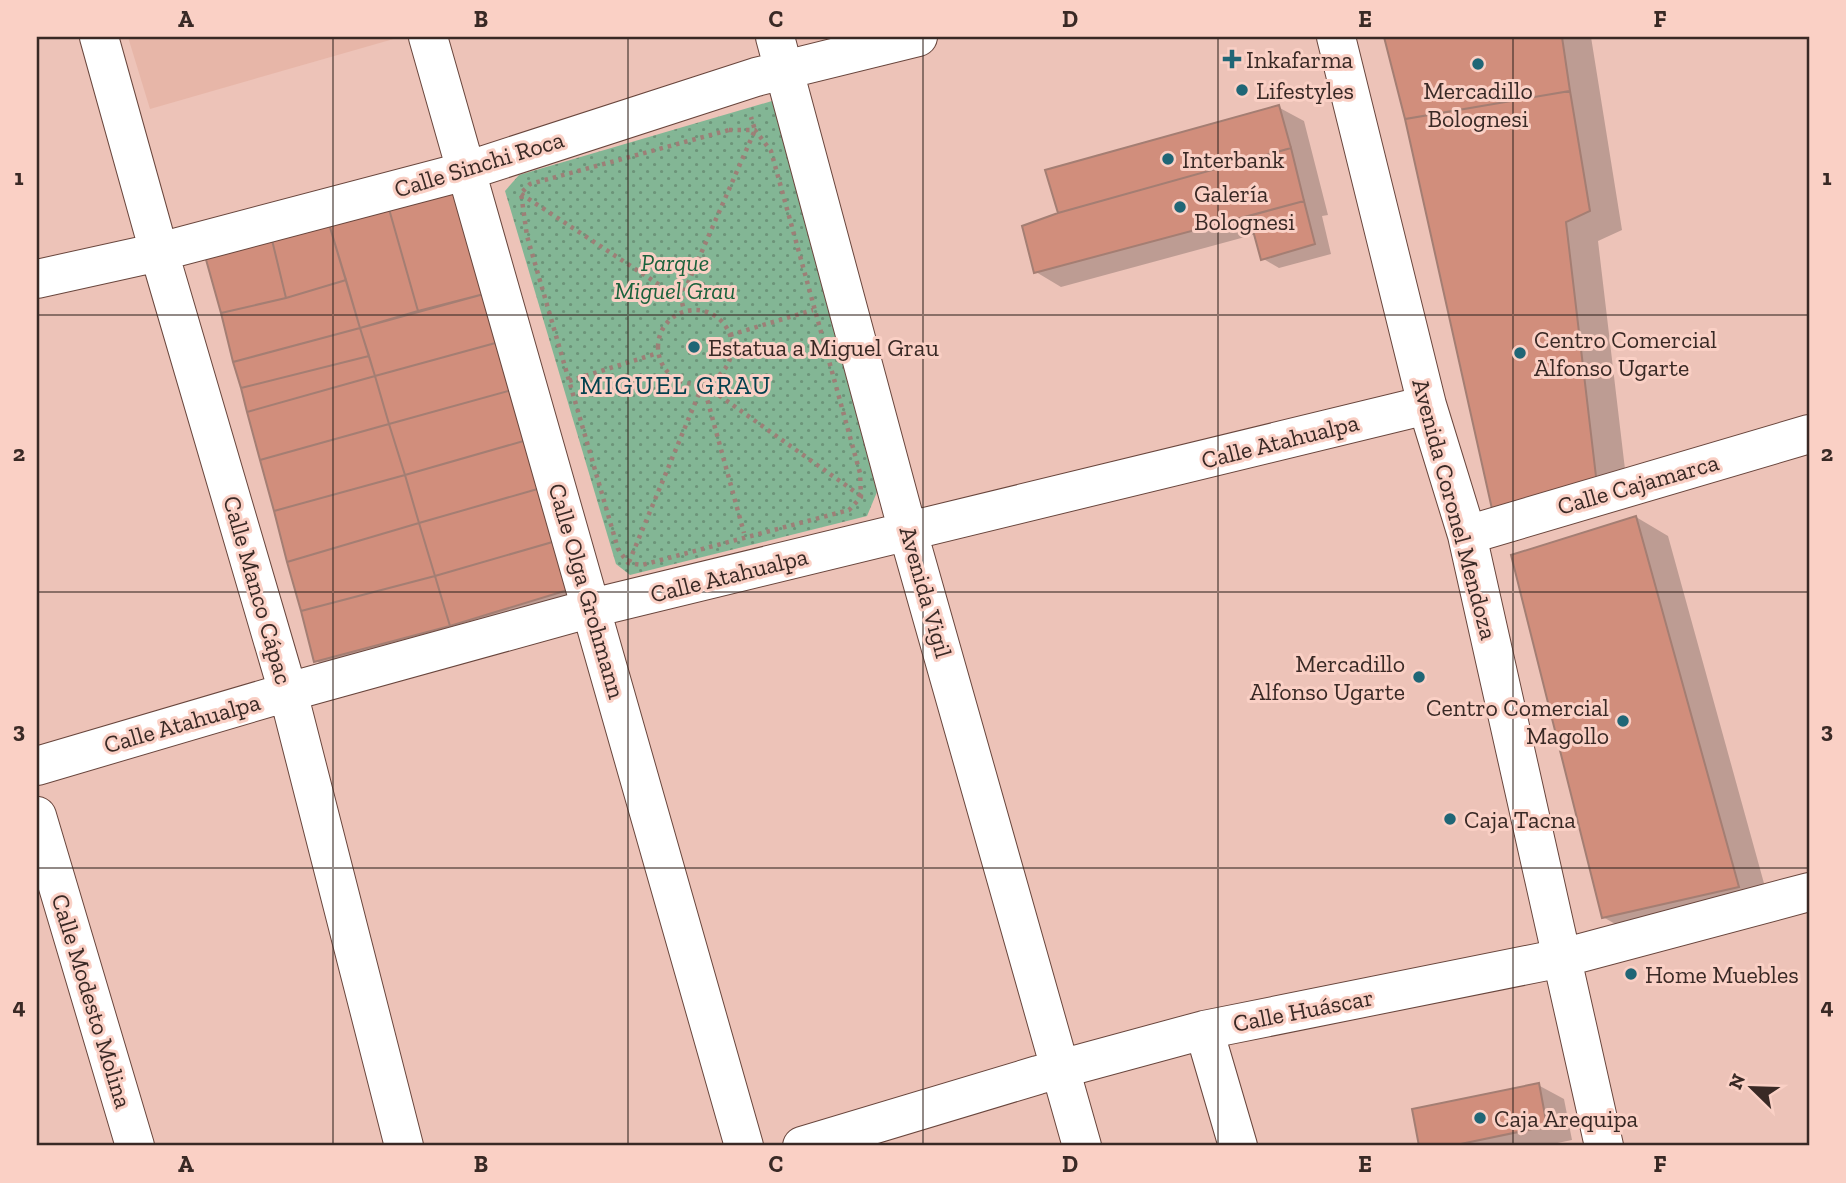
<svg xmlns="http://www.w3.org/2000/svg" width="1846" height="1183" viewBox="0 0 1846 1183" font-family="'Zilla Slab',serif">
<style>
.built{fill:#e7b6a8}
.grass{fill:url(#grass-dots)}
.shadow{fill:#0003}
.building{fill:#d18e7c;stroke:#a47e73;stroke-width:2}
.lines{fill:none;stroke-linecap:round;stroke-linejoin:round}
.minor-casing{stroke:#69463d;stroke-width:40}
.path{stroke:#9d7f77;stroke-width:4.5;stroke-dasharray:3.5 5;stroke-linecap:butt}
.minor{stroke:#fff;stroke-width:38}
.grid{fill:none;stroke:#392925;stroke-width:2;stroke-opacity:0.55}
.poi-dot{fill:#206676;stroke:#fad0c5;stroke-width:2.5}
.labels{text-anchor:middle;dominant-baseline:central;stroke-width:6;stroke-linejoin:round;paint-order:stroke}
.poi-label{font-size:24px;fill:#392925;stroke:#fad0c5;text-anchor:start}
.street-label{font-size:24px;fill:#392925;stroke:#fad0c5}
.park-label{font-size:24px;font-style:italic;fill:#1b623c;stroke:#fad0c5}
.neighbourhood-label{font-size:26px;letter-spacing:2px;fill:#04414e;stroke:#fad0c5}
.neatline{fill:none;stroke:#392925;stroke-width:2.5}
.grid-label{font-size:23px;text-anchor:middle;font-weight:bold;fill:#392925}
</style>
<defs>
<pattern id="grass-dots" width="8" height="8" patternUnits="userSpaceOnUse" patternTransform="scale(1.75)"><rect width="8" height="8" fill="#83b695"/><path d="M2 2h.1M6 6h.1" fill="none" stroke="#6c9479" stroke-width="1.8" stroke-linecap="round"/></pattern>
</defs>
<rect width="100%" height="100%" fill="#edc3b8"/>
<path class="built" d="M128 37H397V38L150 109Z"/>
<path class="grass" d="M772 101 877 492 867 516 630 575 616 564 505 191 519 175Z"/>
<path class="shadow" d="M1386 37H1591L1622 230 1598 241 1629 503 1527 527 1406 118Z
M1278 107 1304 121 1328 215 1322 216 1331 254 1279 268 1262 258 1256 234 1061 287 1036 272 1060 214Z
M454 193 595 604 341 676 316 661 207 257Z
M1636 517 1668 536 1770 905 1636 936 1603 917Z
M1538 1085 1564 1099 1572 1140 1543 1146H1421L1414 1110Z"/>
<path class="building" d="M1384 37H1562L1570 91 1405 119Z
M1570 91 1590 211 1566 222 1597 485 1492 509 1405 119Z
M1279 105 1291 148 1058 213 1045 170Z
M1291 148 1304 201 1034 273 1022 226 1058 213Z
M455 191 484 294 418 311 389 209Z
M1304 201 1315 244 1261 260 1249 216Z
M389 209 418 311 360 328 329 224Z
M329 224 346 280 286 298 272 240Z
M272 240 286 298 221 313 205 256Z
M346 280 360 328 233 362 221 313 286 298Z
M484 294 499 342 375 376 360 328Z
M360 328 369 356 241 388 233 362Z
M499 342 512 390 389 424 375 376Z
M369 356 375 376 247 412 241 388Z
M375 376 389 424 260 460 247 412Z
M512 390 527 440 405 475 389 424Z
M389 424 405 475 274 511 260 460Z
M527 440 541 488 419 523 405 475Z
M405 475 419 523 287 562 274 511Z
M541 488 556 541 435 576 419 523Z
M1636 516 1739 887 1602 918 1511 555Z
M419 523 435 576 301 611 287 562Z
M556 541 571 589 450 626 435 576Z
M435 576 450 626 314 662 301 611Z
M1539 1083 1547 1126 1451 1146H1419L1412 1109Z"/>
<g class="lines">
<g class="minor-casing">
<path id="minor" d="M99 37 159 252 288 692 404 1146
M428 37 744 1146
M775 37 908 532 1082 1146
M1336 37 1427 405 1467 535 1604 1146
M37 279 159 252 466 171 756 77 918 37
M1467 535 1809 434
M37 766 288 692 592 608 1427 405
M37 816 135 1146
M1204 1030 1238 1146
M802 1146 1038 1075 1204 1030 1562 958 1809 892"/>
</g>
<path class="path" d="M729 130H755L771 151 860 473 861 497 849 510 642 565 628 563 618 549 527 236 521 193 530 184Z
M521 194 681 299 684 310
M681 299 755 130 751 117
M658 347a37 37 0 1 1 74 0a37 37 0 1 1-74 0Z
M730 335 813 310
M569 381 658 353
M703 384 744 533
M629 562 703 384 861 496"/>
<use href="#minor" class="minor"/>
</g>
<path class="grid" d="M333 37V1146M628 37V1146M923 37V1146M1218 37V1146M1513 37V1146M37 315H1809M37 592H1809M37 868H1809"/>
<g class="poi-dot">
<path d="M1228.5 48.5h7v7h7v7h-7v7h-7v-7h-7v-7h7z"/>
<circle cx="1478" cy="64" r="7"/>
<circle cx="1242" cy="90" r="7"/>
<circle cx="1168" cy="159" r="7"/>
<circle cx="1180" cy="207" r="7"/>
<circle cx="694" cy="347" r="7"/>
<circle cx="1520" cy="353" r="7"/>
<circle cx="1419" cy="677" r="7"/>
<circle cx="1623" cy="721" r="7"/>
<circle cx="1450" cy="819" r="7"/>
<circle cx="1631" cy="974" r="7"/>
<circle cx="1480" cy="1118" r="7"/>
</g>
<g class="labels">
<g class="poi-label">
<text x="1246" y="59">Inkafarma</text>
<text x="1256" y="90">Lifestyles</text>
<text x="1478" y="90" text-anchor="middle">Mercadillo<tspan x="1478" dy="28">Bolognesi</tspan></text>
<text x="1182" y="159">Interbank</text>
<text x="1194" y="193">Galería<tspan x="1194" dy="28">Bolognesi</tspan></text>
<text x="1534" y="339">Centro Comercial<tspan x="1534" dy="28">Alfonso Ugarte</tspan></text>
<text x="708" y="347">Estatua a Miguel Grau</text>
<text x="1405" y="663" text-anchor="end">Mercadillo<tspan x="1405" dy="28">Alfonso Ugarte</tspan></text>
<text x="1609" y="707" text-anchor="end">Centro Comercial<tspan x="1609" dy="28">Magollo</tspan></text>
<text x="1464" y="819">Caja Tacna</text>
<text x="1645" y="974">Home Muebles</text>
<text x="1494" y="1118">Caja Arequipa</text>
</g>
<g class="street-label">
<text transform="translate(479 164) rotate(-17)">Calle Sinchi Roca</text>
<text transform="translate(1280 441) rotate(-14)">Calle Atahualpa</text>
<text transform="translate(1638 484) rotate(-16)">Calle Cajamarca</text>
<text transform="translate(1455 509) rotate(75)">Avenida Coronel Mendoza</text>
<text transform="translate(729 575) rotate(-14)">Calle Atahualpa</text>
<text transform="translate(258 590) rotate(74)">Calle Manco Cápac</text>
<text transform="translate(587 591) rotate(74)">Calle Olga Grohmann</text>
<text transform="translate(926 592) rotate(74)">Avenida Vigil</text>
<text transform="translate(182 723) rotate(-16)">Calle Atahualpa</text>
<text transform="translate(92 1001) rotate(73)">Calle Modesto Molina</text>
<text transform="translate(1303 1010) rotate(-11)">Calle Huáscar</text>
</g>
<g class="park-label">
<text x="675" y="262">Parque<tspan x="675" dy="28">Miguel Grau</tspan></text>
</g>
<g class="neighbourhood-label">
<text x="676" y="385">MIGUEL GRAU</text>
</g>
</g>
<rect width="1846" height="1183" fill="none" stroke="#fad0c5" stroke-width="77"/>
<g transform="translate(1752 1088) rotate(293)" stroke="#fad0c5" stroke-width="5" paint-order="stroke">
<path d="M0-5L12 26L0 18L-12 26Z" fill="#392925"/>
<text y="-10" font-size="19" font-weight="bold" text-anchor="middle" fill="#392925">N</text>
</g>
<rect x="38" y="38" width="1770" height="1106" class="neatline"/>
<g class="grid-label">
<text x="186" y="27">A</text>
<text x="481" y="27">B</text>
<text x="776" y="27">C</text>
<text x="1070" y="27">D</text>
<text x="1365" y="27">E</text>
<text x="1660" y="27">F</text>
<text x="19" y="185">1</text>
<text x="1827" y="185">1</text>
<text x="19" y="461">2</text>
<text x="1827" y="461">2</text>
<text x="19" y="738">3</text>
<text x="1827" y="738">3</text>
<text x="19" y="1014">4</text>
<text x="1827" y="1014">4</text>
<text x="186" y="1172">A</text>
<text x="481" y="1172">B</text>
<text x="776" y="1172">C</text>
<text x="1070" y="1172">D</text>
<text x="1365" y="1172">E</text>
<text x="1660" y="1172">F</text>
</g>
</svg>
